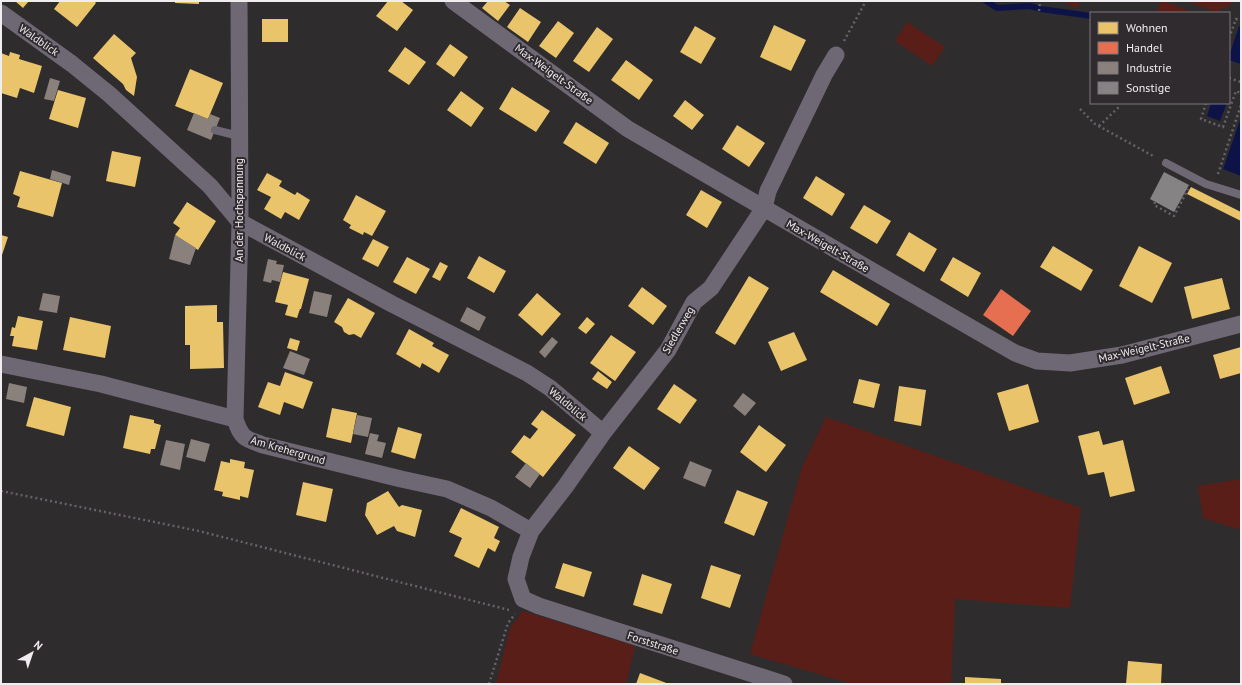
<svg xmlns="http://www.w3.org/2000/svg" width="1242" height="685" viewBox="0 0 1242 685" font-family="'PT Sans',sans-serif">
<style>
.green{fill:#5a1e18}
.water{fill:#0e1347}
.homes{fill:#e9c46a}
.shops{fill:#e76f51}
.industry{fill:#8a817c}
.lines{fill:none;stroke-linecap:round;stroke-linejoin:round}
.stream{stroke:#0e1347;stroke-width:6}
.building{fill:#858384}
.path{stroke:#66626a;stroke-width:2.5;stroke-dasharray:2 3;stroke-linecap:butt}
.service{stroke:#6e6875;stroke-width:8}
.minor{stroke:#6e6875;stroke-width:17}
.labels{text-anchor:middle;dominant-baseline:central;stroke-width:4;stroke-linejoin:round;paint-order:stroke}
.street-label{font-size:11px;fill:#f0edf0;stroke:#302b2f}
</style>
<rect width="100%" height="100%" fill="#2f2c2e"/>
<path class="green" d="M1061 1H1080L1077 8Z
M1161 1H1164L1189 11V13H1156Z
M1192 1H1232L1230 6 1215 12 1191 3Z
M907 22 945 47 932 66 895 41Z
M826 417 1081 508 1070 608 955 599 951 684H852L750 654 802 467Z
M1241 479V530L1203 518 1198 486Z
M523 611 635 646 626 684H496L510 628Z"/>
<path class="water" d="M1239 26 1241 27V64L1229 60V56Z
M1211 103H1227L1220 121 1207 116Z
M1241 117V176L1223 169Z"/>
<path class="homes" d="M15 1H29L23 8Z
M60 1H94L96 3 77 27 54 9Z
M175 1H199V4L175 3Z
M388 1H401L413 10 397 31 376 16Z
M488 1H504L510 5 498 21 482 8Z
M520 8 541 22 528 42 507 27Z
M262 19H288V42H262Z
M558 21 574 33 556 58 539 46Z
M774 25 806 40 791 71 760 57Z
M695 26 716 38 701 64 680 52Z
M597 27 613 39 589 72 573 61Z
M114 34 136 53 131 58 137 77 134 96 126 90 123 84 93 58Z
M450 44 468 57 454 77 436 64Z
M405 47 426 62 409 85 388 71Z
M10 52 20 55 19 59 42 66 34 93 20 88 17 98 1 93V53L9 56Z
M626 60 653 80 639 100 611 80Z
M190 69 223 83 208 119 175 106Z
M512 87 550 111 536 132 499 109Z
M58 90 86 98 78 128 49 119Z
M461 91 484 108 471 127 447 110Z
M685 100 704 115 692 130 673 116Z
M576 122 609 143 596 164 563 143Z
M737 125 765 143 749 167 722 149Z
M112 151 141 157 135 187 106 181Z
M20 171 62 183 53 217 17 207 20 197 13 194Z
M267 173 282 181 279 186 295 195 297 192 310 200 299 220 285 212 281 219 264 209 271 197 257 190Z
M816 176 845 194 832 216 803 198Z
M1191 187 1241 212V221L1187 194Z
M701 190 722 202 707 228 686 215Z
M356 195 386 211 372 236 364 232 363 235 349 228 351 225 343 220Z
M187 202 216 221 198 250 175 235 180 228 173 223Z
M864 205 891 221 877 244 850 228Z
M909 232 937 249 924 272 896 255Z
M1 235 8 237 1 258Z
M373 239 389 247 378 267 362 259Z
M1053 246 1093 270 1081 291 1040 267Z
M1139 246 1172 263 1152 303 1119 286Z
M479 256 506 271 494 293 467 278Z
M407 257 430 269 416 294 393 282Z
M953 257 981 273 968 297 940 280Z
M440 262 448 266 440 281 432 277Z
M833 270 890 304 877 326 820 292Z
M283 272 309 279 301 309H300L297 318 285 315 288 305 275 302Z
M749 276 769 288 735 345 715 333Z
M1222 278 1230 309 1192 319 1184 287Z
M642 287 667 306 653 325 628 306Z
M537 293 561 314 542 336 518 315Z
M348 298 375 313 361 338 354 334 349 335 344 332 342 327 334 322Z
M217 305V322H223L224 368 190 369V345H185V306Z
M18 316 43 321 37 350 12 346 14 336H10L12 327 15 328Z
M70 317 111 326 105 358 63 350Z
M587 317 595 324 586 334 578 328Z
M409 329 434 343 432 346 449 355 439 373 422 363 420 368 396 354Z
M794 332 807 360 781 371 768 342Z
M611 335 636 352 615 381 590 363Z
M290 338 300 341 297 351 287 348Z
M1241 347V373L1220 379 1213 355Z
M1161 366 1170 393 1134 405 1125 378Z
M598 371 612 382 607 389 592 379Z
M285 372 313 382 303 409 284 402 280 415 258 407 268 382 280 386Z
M859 379 880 384 874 408 853 403Z
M674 384 697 400 680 424 657 409Z
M1028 384 1039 422 1009 431 997 393Z
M899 386 926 390 921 426 894 421Z
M34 397 71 407 64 436 26 426Z
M332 408 357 413 351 443 326 437Z
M542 410 576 435 543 477 511 452 524 435 530 439 538 429 531 424Z
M130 415 154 420V423L161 425 155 449H151L150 454 123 448Z
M759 425 786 445 766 472 740 452Z
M398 427 422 434 415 459 391 452Z
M1099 431 1103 445 1123 440 1135 491 1110 497 1104 472 1088 475 1078 436Z
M629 446 660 468 644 490 613 468Z
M230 459 245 462 244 468 254 470 248 498 240 496V500L222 496 223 492 214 490 221 461 230 463Z
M303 482 333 489 326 522 296 515Z
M737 490 768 502 754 536 724 523Z
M388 491 399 507 402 505 422 510 415 537 397 531 394 526 377 535 365 515 367 503Z
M461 508 499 527 494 538 500 541 495 552 488 548 479 568 454 556 462 538 449 532Z
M563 563 592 572 584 597 555 588Z
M711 565 741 575 730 608 701 598Z
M642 574 672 584 662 614 633 605Z
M1128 661 1162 664 1161 684H1126Z
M640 673 669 684H636Z
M965 677 1001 679V684H965Z"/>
<path class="shops" d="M1001 289 1031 311 1013 336 983 315Z"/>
<path class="industry" d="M50 78 60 81 54 101 44 99Z
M194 113 208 119 210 114 220 118 211 140 187 130Z
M52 170 71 176 69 185 50 179Z
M175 235 196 248 190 265 169 259Z
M268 259 277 261 276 264 284 265 280 282 272 280 271 283 263 281Z
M314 291 332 295 327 317 309 313Z
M43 293 60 296 57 313 39 310Z
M467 307 486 317 479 331 460 321Z
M552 337 558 342 545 358 539 352Z
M290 351 310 359 304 375 283 368Z
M9 383 27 387 24 403 6 399Z
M743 393 756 403 745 416 733 406Z
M357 415 372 418 368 437 353 434Z
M370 433 379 435 377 441 386 443 382 458 365 454Z
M191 439 210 444 205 462 186 457Z
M166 440 185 444 180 470 160 465Z
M690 461 712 470 705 487 683 478Z
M526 463 540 474 530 488 515 477Z"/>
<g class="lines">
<path class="stream" d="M986 1 997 8 1030 6 1041 9 1091 16"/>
</g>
<path class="building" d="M1164 172 1189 185 1174 212 1150 199Z"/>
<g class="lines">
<path class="path" d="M1039 11 1040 2
M1229 38 1236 19 1241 21
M844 41 866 1
M1229 78 1241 82
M1206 103 1201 119 1223 127 1236 91 1241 93
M1080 109 1095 124 1155 157
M1099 126 1120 106
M1218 174 1241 105
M1155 202 1154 205 1174 216 1188 189
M1 491 199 531 509 610
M489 684 508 623 515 614"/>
<path class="service" d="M215 130 239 136
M1166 163 1206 184 1241 195"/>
<path class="minor" d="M239 1 240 222 235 419C241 438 245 439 263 445L401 479 447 489 491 508 531 531
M453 1 628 129 869 269 1015 353 1037 361 1070 363 1122 355 1241 324
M1 13 72 64 109 94 210 186 240 222 392 304 527 373 550 388 603 433
M1 364 101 384 235 419
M784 684 539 606 523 599 516 579 521 557 531 531 565 487 603 433 668 350 694 302 711 288 764 208 768 191 824 75 836 55"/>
</g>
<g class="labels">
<g class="street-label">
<text transform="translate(39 40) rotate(35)">Waldblick</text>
<text transform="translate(554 74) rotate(36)">Max-Weigelt-Straße</text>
<text transform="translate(239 210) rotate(-90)">An der Hochspannung</text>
<text transform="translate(828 246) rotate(30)">Max-Weigelt-Straße</text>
<text transform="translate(285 247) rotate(28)">Waldblick</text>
<text transform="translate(678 330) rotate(-60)">Siedlerweg</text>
<text transform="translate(1144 348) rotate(-13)">Max-Weigelt-Straße</text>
<text transform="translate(568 404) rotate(40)">Waldblick</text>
<text transform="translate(288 450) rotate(16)">Am Krehergrund</text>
<text transform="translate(653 643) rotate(18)">Forststraße</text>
</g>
</g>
<rect width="1242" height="685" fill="none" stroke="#f0edf0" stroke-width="4"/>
<rect x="1090" y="12" width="140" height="92" fill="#302b2f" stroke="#7d797c"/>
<rect x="1098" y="22" width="20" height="12" fill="#e9c46a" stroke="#7d797c"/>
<text x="1126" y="32" font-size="12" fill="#f0edf0">Wohnen</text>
<rect x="1098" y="42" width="20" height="12" fill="#e76f51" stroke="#7d797c"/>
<text x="1126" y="52" font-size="12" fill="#f0edf0">Handel</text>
<rect x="1098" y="62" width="20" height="12" fill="#8a817c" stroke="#7d797c"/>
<text x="1126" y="72" font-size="12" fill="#f0edf0">Industrie</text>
<rect x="1098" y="82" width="20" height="12" fill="#858384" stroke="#7d797c"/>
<text x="1126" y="92" font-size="12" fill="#f0edf0">Sonstige</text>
<g transform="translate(32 653) rotate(40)" stroke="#302b2f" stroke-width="3" paint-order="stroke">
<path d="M0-3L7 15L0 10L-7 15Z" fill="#f0edf0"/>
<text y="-6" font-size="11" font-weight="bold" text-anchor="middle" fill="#f0edf0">N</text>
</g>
</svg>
